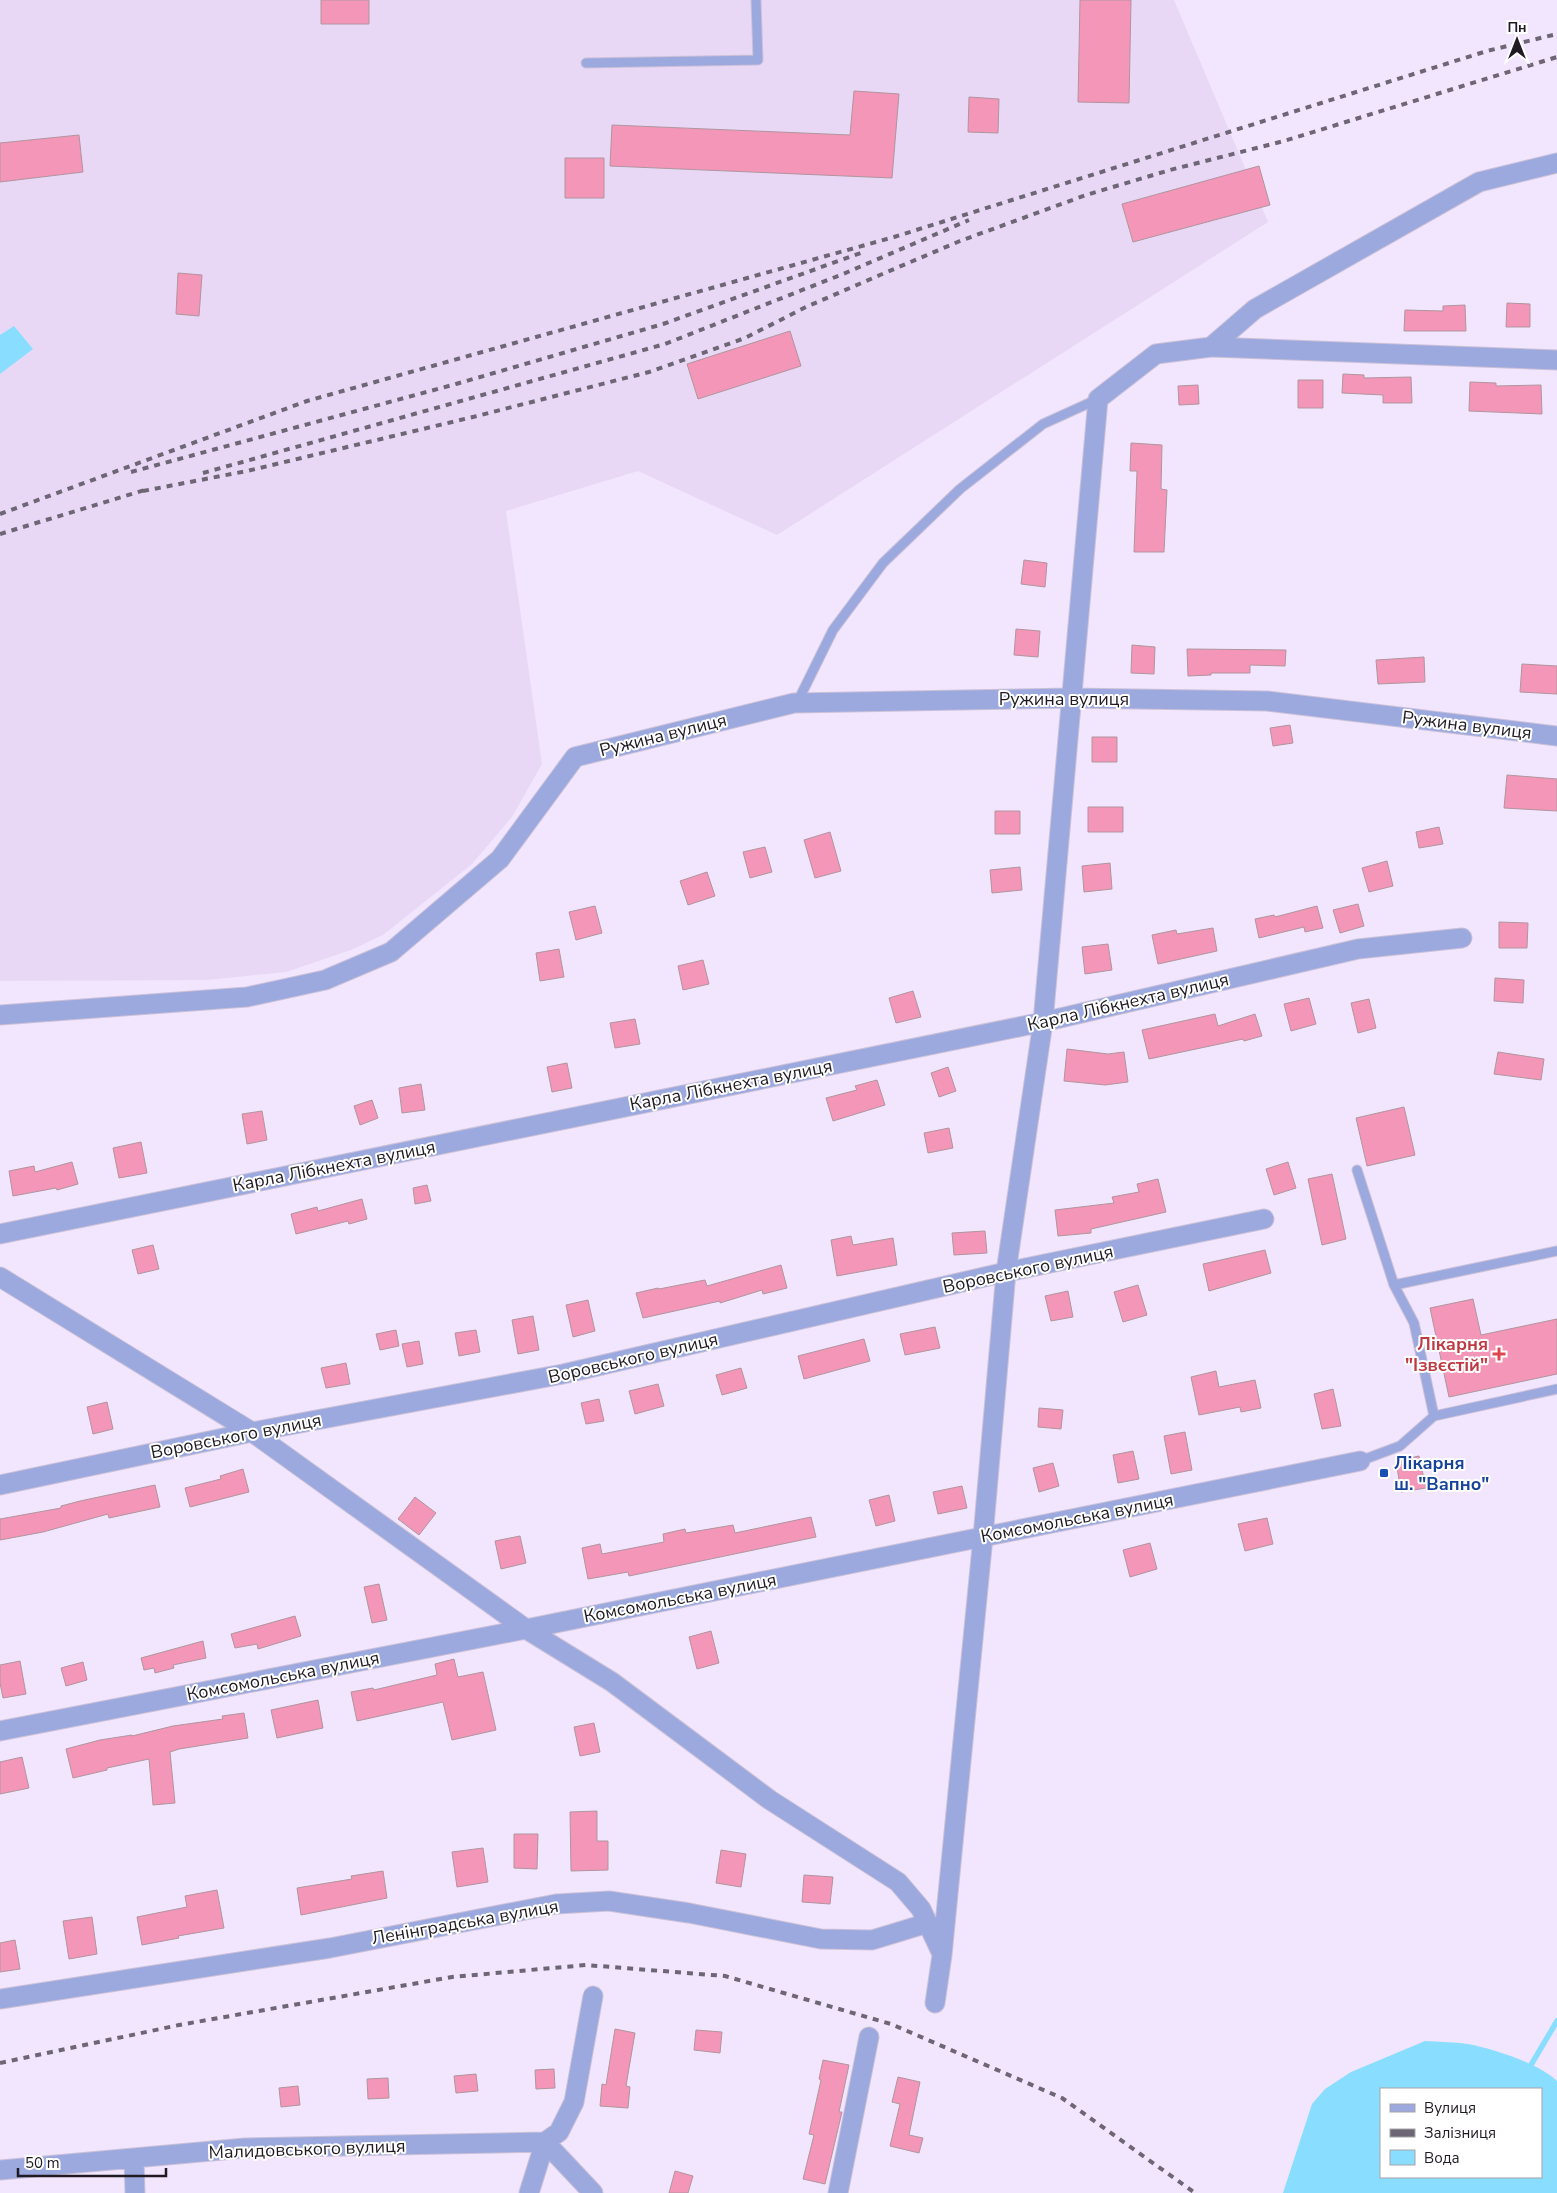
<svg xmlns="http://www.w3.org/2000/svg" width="1557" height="2193" viewBox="0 0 1557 2193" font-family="'Nunito Sans',sans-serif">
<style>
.built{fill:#e8d8f6}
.water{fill:#89deff;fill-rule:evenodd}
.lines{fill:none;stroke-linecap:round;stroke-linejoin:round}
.stream{stroke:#89deff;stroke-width:5.5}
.building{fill:#f396b8;stroke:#b0959e}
.lane-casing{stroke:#ccc1d7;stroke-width:11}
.street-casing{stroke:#ccc1d7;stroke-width:21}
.lane{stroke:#9ba9df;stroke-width:9}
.street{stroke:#9ba9df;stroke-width:19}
.rail{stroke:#6d6674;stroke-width:4;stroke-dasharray:6 6;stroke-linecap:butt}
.health-dot{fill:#e0444e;stroke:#fff;stroke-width:2}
.transit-dot{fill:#1a4fb4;stroke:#fff;stroke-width:2}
.labels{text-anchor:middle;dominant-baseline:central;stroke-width:4;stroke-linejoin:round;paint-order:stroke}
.street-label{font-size:18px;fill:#201b23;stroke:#fff}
.health-label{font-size:18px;font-weight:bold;fill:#be3a42;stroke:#fff;text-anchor:end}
.transit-label{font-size:18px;font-weight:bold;fill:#164399;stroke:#fff;text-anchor:start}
</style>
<rect width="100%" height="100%" fill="#f2e6fe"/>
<path class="built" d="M0 0H1174L1268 222 777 535 638 471 506 511 542 764 512 817 472 864 383 935 351 950 286 972 208 980 0 981Z"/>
<path class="water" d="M14 326 33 349 0 374V335Z
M1425 2041C1439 2042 1454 2042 1468 2044 1494 2049 1538 2063 1557 2081V2193H1283L1312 2104 1325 2089 1351 2072ZM1541 2089V2177H1381V2089Z"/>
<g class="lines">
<path class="stream" d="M1528 2070 1557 2021"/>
</g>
<path class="building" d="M321 0H369V24H321Z
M1080 0H1131L1129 103 1078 102Z
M854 91 899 94 892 178 610 166 612 125 850 135Z
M969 97 999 99 998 133 968 132Z
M79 135 83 172 0 182V143Z
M565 158H604V198H565Z
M1259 166 1270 205 1133 242 1122 204Z
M178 273 202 275 199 316 176 314Z
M1507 303 1530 304V327H1506Z
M1465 305 1466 331H1404L1405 310 1443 311V306Z
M790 331 801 366 698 399 687 364Z
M1343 374 1364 375V378L1411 377 1412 403H1383V395L1342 393Z
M1298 380H1323V408H1298Z
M1470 382 1496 383V386L1541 385 1542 414 1469 411Z
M1198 385 1199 404 1179 405 1178 386Z
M1131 443 1162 445 1161 489 1167 490 1164 552H1134L1137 471H1130Z
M1024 560 1047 563 1045 587 1021 584Z
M1016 629 1040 631 1038 657 1014 655Z
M1132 645 1155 647 1154 674 1131 673Z
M1187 649 1286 650 1285 666 1250 665V673H1211V675L1188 676Z
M1424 657 1425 682 1378 684 1376 660Z
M1522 664 1557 666V694L1520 692Z
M1290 725 1293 743 1273 746 1270 728Z
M1092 737H1117V762H1092Z
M1507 775 1557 779V811L1504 808Z
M1088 807H1123V832H1088Z
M995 811H1020V834H995Z
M1439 827 1443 844 1419 848 1416 832Z
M830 832 841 871 815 878 804 840Z
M765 847 772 872 750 878 743 852Z
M1387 861 1393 886 1369 892 1362 868Z
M1110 863 1112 889 1084 892 1082 866Z
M1020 867 1022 890 992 893 990 870Z
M707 872 715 896 688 905 680 881Z
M1358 904 1364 926 1340 933 1333 910Z
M595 906 602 933 576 940 569 912Z
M1317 906 1323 928 1305 932 1304 927 1259 938 1255 919 1274 915 1275 917Z
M1499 922 1528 923 1527 948H1499Z
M1213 928 1217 951 1158 964 1152 935 1176 930 1177 934Z
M1108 944 1112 970 1085 974 1082 947Z
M559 949 564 977 540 981 536 953Z
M703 960 709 984 683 990 678 966Z
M1495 978 1524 980 1523 1003 1494 1001Z
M913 991 921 1017 896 1023 889 998Z
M1309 998 1316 1024 1291 1031 1284 1004Z
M1369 999 1376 1028 1358 1033 1351 1003Z
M1215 1014 1218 1026 1255 1014 1262 1036 1244 1041 1243 1039 1149 1059 1142 1030Z
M635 1019 640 1044 615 1048 610 1023Z
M1067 1049 1108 1054 1124 1052 1128 1082 1105 1085 1064 1081Z
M1498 1052 1544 1059 1541 1080 1494 1074Z
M567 1063 572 1088 552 1092 547 1067Z
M948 1067 956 1091 939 1097 931 1073Z
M877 1080 885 1105 833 1121 826 1098 857 1090 855 1086Z
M421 1084 425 1110 402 1113 399 1088Z
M372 1100 378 1118 360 1125 354 1106Z
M1404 1107 1415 1155 1367 1166 1356 1118Z
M262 1111 267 1140 247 1144 242 1114Z
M949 1128 953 1148 928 1153 924 1133Z
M141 1142 147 1173 119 1178 113 1148Z
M72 1162 78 1184 57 1190 56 1188 13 1196 9 1171 34 1166 35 1172Z
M1288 1162 1296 1188 1274 1195 1266 1169Z
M1332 1174 1346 1239 1322 1245 1308 1179Z
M1158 1179 1166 1212 1091 1229V1233L1058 1236 1055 1210 1114 1203 1112 1197 1139 1192 1137 1184Z
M427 1185 431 1201 415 1204 413 1188Z
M362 1199 367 1219 349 1224 348 1221 296 1234 291 1214 317 1207 318 1211Z
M985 1231 987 1253 954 1255 952 1233Z
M851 1236 853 1245 893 1238 897 1265 837 1276 831 1240Z
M153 1245 159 1269 138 1274 132 1250Z
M1265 1250 1271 1273 1209 1291 1203 1264Z
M781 1265 787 1288 763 1294 762 1290 720 1303V1301L643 1318 636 1293 658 1288 659 1289 705 1280 707 1286Z
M1138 1285 1147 1315 1123 1322 1114 1292Z
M1068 1291 1073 1317 1051 1321 1045 1296Z
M1473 1299 1481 1335 1557 1319V1374L1449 1397 1430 1308Z
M588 1300 595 1331 573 1337 566 1305Z
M533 1316 539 1350 518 1354 512 1320Z
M935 1327 940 1348 905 1355 900 1334Z
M396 1330 399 1346 380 1350 376 1334Z
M476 1330 480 1352 459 1356 455 1333Z
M864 1339 870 1361 804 1379 798 1356Z
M419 1341 423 1364 407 1367 402 1344Z
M346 1363 350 1384 326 1388 321 1368Z
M741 1368 747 1388 722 1395 716 1375Z
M1216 1371 1219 1387 1255 1380 1261 1408 1241 1412 1240 1407 1199 1415 1191 1377Z
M658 1384 664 1406 635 1414 629 1391Z
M1333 1389 1341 1426 1322 1429 1314 1394Z
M599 1399 604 1421 586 1424 581 1403Z
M107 1402 113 1429 93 1434 87 1407Z
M1039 1408 1063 1410 1061 1429 1038 1427Z
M1185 1432 1192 1470 1171 1474 1164 1436Z
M1133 1451 1139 1479 1118 1483 1113 1455Z
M1419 1456 1426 1488 1401 1492 1396 1461Z
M1053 1463 1059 1486 1039 1492 1033 1468Z
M243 1469 249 1492 190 1507 185 1488 221 1479 220 1476Z
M155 1485 160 1507 109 1518 108 1514 43 1532 0 1540V1519L61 1508V1506L80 1501Z
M962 1486 967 1508 938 1514 933 1492Z
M889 1495 895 1521 876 1526 869 1500Z
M415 1497 436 1513 419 1535 398 1519Z
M811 1517 816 1537 629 1576 628 1572 588 1579 582 1548 600 1544 602 1554 664 1542 663 1534 685 1529 686 1533 733 1525 735 1533Z
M1267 1518 1273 1544 1245 1551 1238 1524Z
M520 1536 526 1563 501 1569 495 1541Z
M1150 1543 1157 1569 1130 1577 1123 1550Z
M379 1584 387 1620 372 1623 364 1587Z
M295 1616 301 1636 258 1649 257 1644 235 1648 231 1634Z
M711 1631 719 1663 697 1669 689 1637Z
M203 1641 206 1658 173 1665 174 1668 155 1673 154 1668 144 1670 141 1658Z
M454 1659 458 1677 483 1672 496 1730 452 1740 443 1702 357 1721 351 1692 373 1688 374 1690 437 1675 435 1664Z
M20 1661 26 1694 3 1698 0 1683V1665Z
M83 1662 87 1680 66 1686 61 1668Z
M318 1700 323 1728 277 1738 271 1710Z
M244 1713 248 1738 179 1749 170 1752 175 1803 153 1805 149 1759 107 1768V1770L73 1778 66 1749 100 1740 132 1735V1736L173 1726 223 1719 222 1716Z
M594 1723 600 1752 580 1756 574 1727Z
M22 1757 29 1788 0 1794V1762Z
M597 1811V1841H608V1870L571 1871 570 1812Z
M514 1834H538L537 1869 514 1868Z
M483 1848 488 1882 457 1887 452 1852Z
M721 1850 746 1854 741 1887 716 1883Z
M383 1871 387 1898 301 1915 297 1888 352 1879 351 1876Z
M804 1875 833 1877 830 1904 802 1902Z
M217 1890 224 1928 178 1936 179 1938 142 1945 137 1917 187 1907 185 1896Z
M92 1917 97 1954 69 1959 63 1921Z
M15 1940 20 1969 0 1972V1943Z
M615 2029 635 2033 626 2086 630 2087 628 2108 600 2106 602 2084 606 2085Z
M696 2030 722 2032 720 2053 694 2050Z
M823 2060 849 2065 839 2112H842L825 2184 803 2179 814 2135 809 2134 821 2080 819 2079Z
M554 2069 555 2088 536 2089 535 2070Z
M476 2074 478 2091 456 2093 454 2076Z
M898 2077 920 2082 909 2135 923 2138 919 2153 890 2146 900 2104 892 2102Z
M388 2078 389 2098 368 2099 367 2079Z
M298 2086 300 2105 281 2107 279 2088Z
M675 2171 693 2176 688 2193H669Z"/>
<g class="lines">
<g class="lane-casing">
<path id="lane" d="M586 63 758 60 756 0
M797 703 833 630 883 563 960 489 1043 424 1098 399
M1357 1170 1394 1285 1414 1323 1434 1416 1400 1446 1360 1461
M1394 1285 1557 1251
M1434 1416 1557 1389"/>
</g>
<g class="street-casing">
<path id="street" d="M1211 347 1557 360
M0 1015 247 997 325 980 391 952 500 859 575 757 794 703 1070 698 1267 701 1557 736
M0 1234 1043 1022 1358 949 1462 938
M0 1277 252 1432 526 1629 612 1682 770 1800 898 1882 921 1909 942 1954
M0 1485 252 1432 563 1374 1006 1272 1264 1219
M0 1731 526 1629 1360 1461
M0 1999 330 1948 556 1904 609 1901 689 1913 821 1939 872 1940 928 1923
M935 2003 942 1955 983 1537 1006 1272 1043 1022 1098 399 1156 354 1211 347 1255 309 1479 182 1557 163
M134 2159 135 2193
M0 2170 245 2148 545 2142 593 2193
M529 2193 545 2142 559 2132 574 2102 593 1996
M838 2193 869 2037"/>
</g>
<use href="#lane" class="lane"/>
<use href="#street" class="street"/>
<path class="rail" d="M131 472 456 384 663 324 866 251
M203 473 665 344 843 274 969 220
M143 491 247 471 473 417 649 372 745 338 806 307 880 275 960 241 1086 195 1170 170 1284 141 1557 57
M0 514 307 401 894 237 1487 51 1557 34
M0 534 148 489
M0 2063 179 2025 452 1977 586 1965 725 1976 891 2024 1062 2098 1195 2193"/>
</g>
<path class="health-dot" d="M1496.5 1346.5h5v5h5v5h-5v5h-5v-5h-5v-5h5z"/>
<rect class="transit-dot" x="1379" y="1468" width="10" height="10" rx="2.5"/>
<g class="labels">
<g class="street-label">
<text x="1064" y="699">Ружина вулиця</text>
<text transform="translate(1467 725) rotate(7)">Ружина вулиця</text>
<text transform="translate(663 735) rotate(-14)">Ружина вулиця</text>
<text transform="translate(1128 1002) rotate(-13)">Карла Лібкнехта вулиця</text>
<text transform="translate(731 1085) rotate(-11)">Карла Лібкнехта вулиця</text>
<text transform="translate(334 1166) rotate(-11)">Карла Лібкнехта вулиця</text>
<text transform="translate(1028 1269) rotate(-12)">Воровського вулиця</text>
<text transform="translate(633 1358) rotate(-13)">Воровського вулиця</text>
<text transform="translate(236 1436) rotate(-11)">Воровського вулиця</text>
<text transform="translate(1077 1518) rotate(-11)">Комсомольська вулиця</text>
<text transform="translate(680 1598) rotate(-11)">Комсомольська вулиця</text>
<text transform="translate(283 1676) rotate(-11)">Комсомольська вулиця</text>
<text transform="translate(465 1922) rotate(-10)">Ленінградська вулиця</text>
<text transform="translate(307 2149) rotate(-2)">Малидовського вулиця</text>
</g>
<g class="health-label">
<text x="1488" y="1344">Лікарня<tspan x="1488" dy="21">"Ізвєстій"</tspan></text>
</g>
<g class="transit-label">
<text x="1394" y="1463">Лікарня<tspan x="1394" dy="21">ш. "Вапно"</tspan></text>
</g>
</g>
<rect x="1380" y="2088" width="162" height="90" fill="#ffffff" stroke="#a6a4a7"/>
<rect x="1390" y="2104" width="25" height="8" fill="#9ba9df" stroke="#a6a4a7"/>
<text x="1424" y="2113" font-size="15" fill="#201b23">Вулиця</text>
<rect x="1390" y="2129" width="25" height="8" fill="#6d6674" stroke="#a6a4a7"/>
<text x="1424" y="2138" font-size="15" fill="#201b23">Залізниця</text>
<rect x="1390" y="2150" width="25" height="15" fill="#89deff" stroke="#a6a4a7"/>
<text x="1424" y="2163" font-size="15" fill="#201b23">Вода</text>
<g transform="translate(1517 40)" stroke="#ffffff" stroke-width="4" paint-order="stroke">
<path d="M0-4L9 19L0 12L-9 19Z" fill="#201b23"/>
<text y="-8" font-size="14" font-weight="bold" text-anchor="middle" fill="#201b23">Пн</text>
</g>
<path d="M18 2168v8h148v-8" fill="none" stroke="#201b23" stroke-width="2.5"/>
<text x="25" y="2168" font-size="15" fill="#201b23" stroke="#ffffff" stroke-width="4" paint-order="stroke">50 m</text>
</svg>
